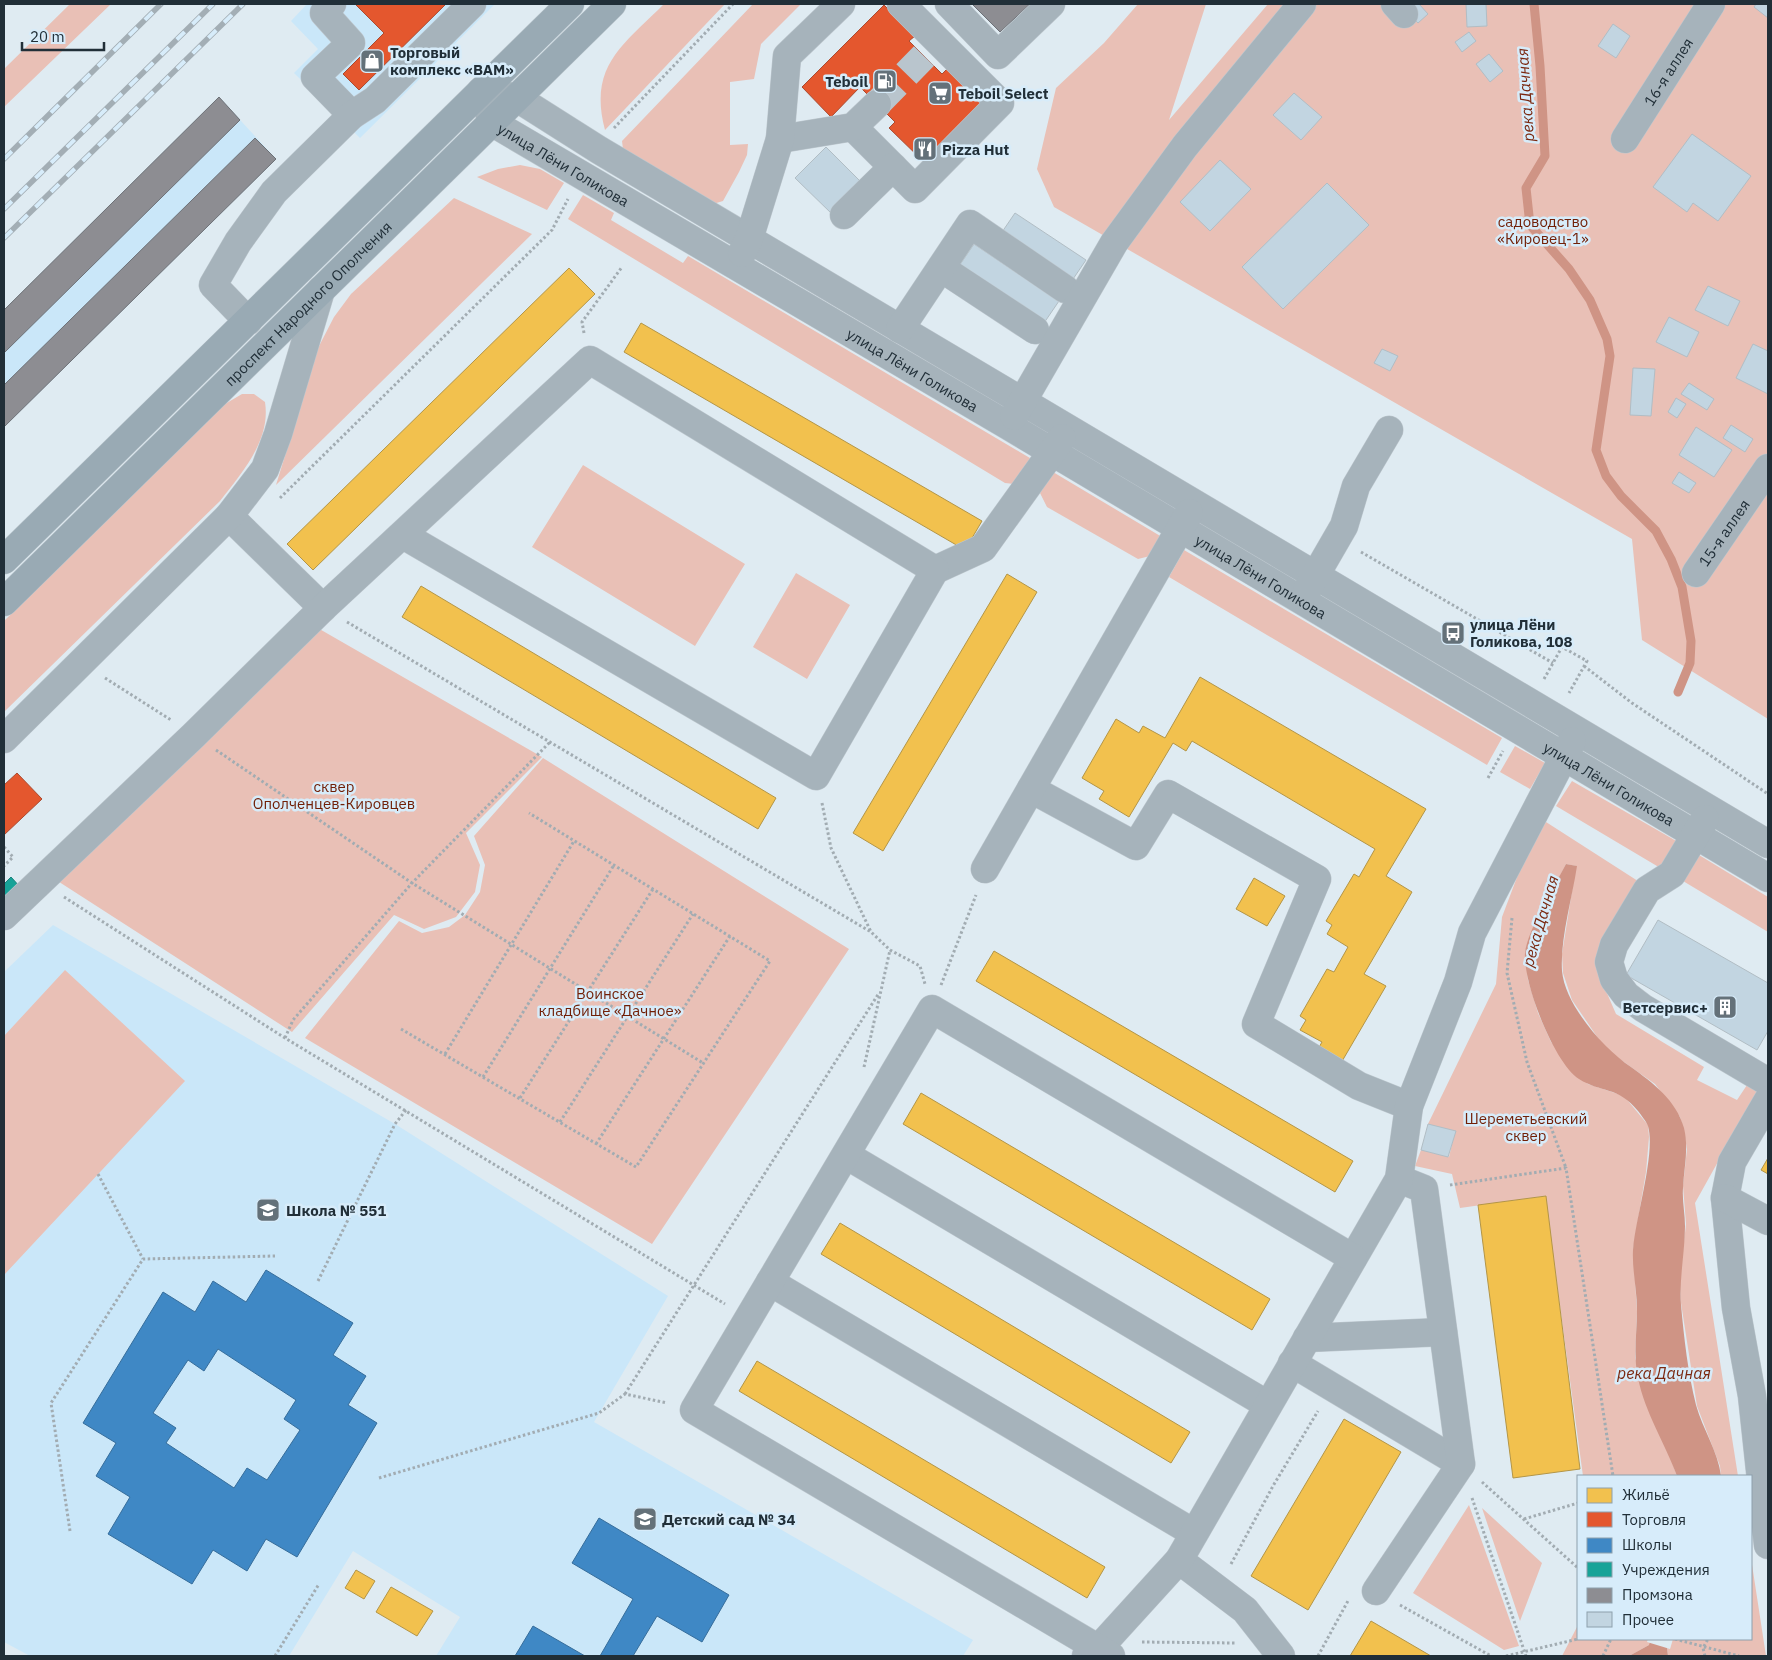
<svg xmlns="http://www.w3.org/2000/svg" width="1772" height="1660" viewBox="0 0 1772 1660" font-family="'IBM Plex Sans',sans-serif">
<style>
.built{fill:#cae7f9}
.green{fill:#e9c0b6}
.water{fill:#cf9485}
.pier{fill:#dfebf2}
.homes{fill:#f2c14e;stroke:#b39547}
.shops{fill:#e4572e;stroke:#aa4b31}
.schools{fill:#3f88c5;stroke:#366d9b;fill-rule:evenodd}
.public{fill:#17a398;stroke:#1a807b}
.industry{fill:#8d8d92;stroke:#6d7177}
.lines{fill:none;stroke-linecap:round;stroke-linejoin:round}
.stream{stroke:#cf9485;stroke-width:9}
.building{fill:#c2d5e1;stroke:#b1bdc4}
.minor-tunnel{stroke:#b9c5cd;stroke-width:28;stroke-dasharray:28 14;stroke-linecap:butt}
.minor-casing{stroke:#bec8cf;stroke-width:29}
.major-casing{stroke:#bec8cf;stroke-width:29}
.path{stroke:#a2acb2;stroke-width:3;stroke-dasharray:2.5 2.5;stroke-linecap:butt}
.minor{stroke:#a6b3bb;stroke-width:28}
.major{stroke:#99aab4;stroke-width:28}
.rail-casing{stroke:#a3aeb5;stroke-width:5.5}
.rail{stroke:#d7ecfa;stroke-width:4;stroke-dasharray:11;stroke-linecap:butt}
.labels{text-anchor:middle;dominant-baseline:central;stroke-width:5;stroke-linejoin:round;paint-order:stroke}
.poi-label{font-size:15px;font-weight:bold;fill:#212f38;stroke:#d7ecfa;text-anchor:start}
.street-label{font-size:15px;fill:#212f38;stroke:#d7ecfa}
.park-label{font-size:15px;fill:#711f06;stroke:#d7ecfa}
.water-label{font-size:16px;font-style:italic;fill:#7a2810;stroke:#d7ecfa}
</style>
<rect width="100%" height="100%" fill="#dfebf2"/>
<path class="built" d="M307 4H495L360 138 294 73 318 49 291 21Z
M219 97 276 159 4 427V310Z
M53 925 395 1124 668 1296 594 1422 973 1640 963 1656H436L460 1617 353 1551 289 1656H30L4 1642V972Z"/>
<path class="green" d="M70 4H111L4 107V69Z
M664 4H725L605 130C588 66 623 45 664 4Z
M753 4H801L761 44 754 79 730 82V145L748 144 747 155 739 172 723 201 713 204 623 149 622 141Z
M1138 4H1206L1169 120 1268 4H1768V719L1642 640 1632 539 1054 207 1037 169 1056 88 1104 43Z
M520 165 540 169 564 183 547 210 477 177 498 169Z
M583 195 614 213 611 220 683 263 688 256 1035 461 1014 484 1005 483 568 219Z
M454 198 532 234 276 485 318 348 334 317 351 294Z
M242 394H254L265 402C271 440 242 473 220 501L4 712V621L225 404Z
M583 465 745 564 695 646 532 547Z
M1053 472 1162 537 1150 556 1138 559 1047 507 1040 493Z
M1184 550 1502 738 1487 765 1169 577Z
M796 573 850 605 807 679 753 647Z
M316 627 542 757 466 833 480 865 475 892 456 917 424 929 394 915 292 1032 53 878Z
M1515 746 1545 763 1530 789 1500 772Z
M543 758 849 949 652 1244 305 1038 399 921 422 933 449 927 465 915 480 892 485 865 474 836Z
M1572 781 1678 842 1662 869 1556 806Z
M1546 822 1641 883 1603 984 1616 1014 1704 1067 1697 1080 1737 1100 1747 1085 1758 1090 1695 1203 1738 1476H1721L1720 1466 1697 1406 1681 1303 1680 1278 1686 1224 1683 1186 1687 1149 1684 1131 1680 1117 1655 1084 1614 1055 1600 1041 1572 1000 1563 973 1562 954 1576 866 1566 864 1530 937 1525 952 1528 980 1538 1013 1551 1042 1588 1084 1624 1096 1648 1125 1649 1137 1646 1172 1633 1249 1637 1311 1635 1358 1677 1476H1583L1545 1196 1460 1208 1452 1174 1415 1166 1421 1150 1449 1157 1455 1131 1428 1124 1496 984 1502 917 1525 856Z
M1699 855 1768 897V932L1683 881Z
M65 970 185 1081 4 1275V1036Z
M1469 1505 1519 1646 1504 1650 1413 1593Z
M1482 1508 1542 1563 1520 1621Z
M1751 1558 1766 1656H1668L1667 1648 1649 1645 1629 1656H1562L1578 1625V1639H1751Z"/>
<path class="water" d="M1566 864 1577 866C1572 899 1560 939 1562 971 1565 1005 1604 1049 1631 1067 1653 1083 1676 1100 1684 1128 1689 1149 1684 1167 1683 1188 1682 1201 1685 1213 1685 1226 1685 1252 1679 1278 1681 1305 1684 1338 1688 1373 1696 1405 1703 1430 1718 1451 1721 1476H1677C1665 1443 1645 1413 1638 1378 1633 1355 1637 1333 1637 1310 1637 1290 1632 1270 1633 1250 1635 1219 1656 1153 1648 1126 1646 1121 1641 1115 1638 1111 1618 1086 1601 1093 1579 1079 1554 1063 1523 983 1525 953 1528 929 1554 887 1566 864Z
M1651 1639H1670L1667 1648 1668 1656H1629L1649 1645Z"/>
<path class="pier" d="M1648 1639H1673L1670 1649 1647 1642Z"/>
<path class="homes" d="M569 268 595 294 313 570 287 544Z
M641 323 982 521 965 550 624 352Z
M1007 574 1037 592 883 851 853 833Z
M421 586 776 798 758 829 402 617Z
M1200 677 1426 809 1386 876 1412 892 1364 974 1386 986 1341 1063 1318 1049 1322 1042 1300 1030 1306 1020 1300 1016 1327 969 1334 972 1348 947 1327 934 1332 925 1326 921 1354 874 1359 877 1375 849 1192 741 1186 751 1173 743 1129 817 1099 799 1104 791 1082 778 1116 719 1139 733 1143 726 1165 738Z
M1254 878 1285 896 1267 926 1236 909Z
M994 951 1353 1161 1335 1192 976 981Z
M921 1093 1270 1299 1252 1330 903 1124Z
M1768 1158V1174L1761 1170Z
M1546 1196 1580 1469 1513 1478 1478 1205Z
M840 1223 1190 1432 1171 1463 821 1254Z
M757 1361 1105 1567 1087 1598 739 1391Z
M1344 1419 1401 1452 1308 1610 1251 1576Z
M356 1570 375 1581 364 1599 345 1588Z
M391 1587 433 1611 417 1636 376 1612Z
M1371 1621 1431 1656H1350Z"/>
<path class="shops" d="M355 4H446L359 90 343 74 384 33Z
M884 5 915 36 909 41 942 74 949 67 985 103 925 163 889 128 895 122 860 87 831 117 802 87Z
M17 773 42 799 4 835V785Z"/>
<path class="schools" d="M266 1270 353 1323 333 1355 366 1376 348 1405 377 1423 297 1557 266 1539 247 1571 213 1550 192 1584 108 1534 130 1497 96 1476 116 1443 83 1423 163 1292 195 1312 213 1281 246 1302ZM218 1349 296 1400 284 1419 300 1430 267 1480 247 1468 234 1488 166 1443 176 1428 153 1413 188 1360 204 1371Z
M599 1518 729 1595 702 1642 657 1616 633 1656H600L633 1599 572 1563Z
M533 1626 585 1656H515Z"/>
<path class="public" d="M11 877 21 888 4 904V884Z"/>
<path class="industry" d="M972 4H1030L1000 32Z
M219 97 240 120 4 353V310Z
M255 138 276 159 4 427V385Z"/>
<g class="lines">
<path class="stream" d="M1534 4 1540 66 1545 156 1526 188 1530 225 1569 269 1590 300 1607 339 1610 356 1596 450 1606 476 1621 496 1656 531 1671 559 1682 587 1691 641 1690 663 1678 692"/>
</g>
<path class="building" d="M1412 4H1419L1428 14 1418 23 1405 10Z
M1466 4H1486L1487 26 1467 27Z
M1756 4H1768V18L1754 7Z
M1613 24 1630 36 1616 58 1598 46Z
M1469 32 1476 41 1462 52 1455 42Z
M1489 54 1503 71 1490 82 1476 64Z
M1294 93 1322 117 1301 140 1273 115Z
M1692 134 1751 176 1718 221 1693 203 1687 212 1653 187Z
M826 147 862 183 832 214 795 178Z
M1220 160 1251 189 1210 231 1180 202Z
M1327 183 1369 225 1283 309 1242 267Z
M1015 213 1086 260 1071 282 1000 235Z
M974 244 1059 301 1044 323 959 266Z
M1708 286 1740 301 1728 326 1695 310Z
M1669 317 1699 332 1687 357 1656 342Z
M1753 344 1768 351V394L1736 378Z
M1382 349 1398 356 1390 371 1374 363Z
M1633 368 1655 369 1651 416 1630 415Z
M1689 383 1714 399 1707 410 1681 394Z
M1676 398 1686 404 1677 418 1668 412Z
M1731 425 1753 439 1745 452 1723 438Z
M1696 427 1732 450 1714 477 1679 455Z
M1679 472 1696 483 1689 493 1672 483Z
M1658 920 1768 983V1031L1757 1050 1626 975Z
M1428 1124 1456 1131 1448 1157 1421 1150Z"/>
<g class="lines">
<path class="minor-tunnel" d="M877 104 924 56"/>
<g class="minor-casing">
<g id="minor">
<path d="M332 4 324 13 351 43 315 77 352 115"/>
<path d="M949 4 998 55 1051 4"/>
<path d="M1395 4 1404 14"/>
<path id="s1" d="M481 91 493 123 1007 425 1768 878"/>
<path d="M493 93 517 98 599 150 1768 844"/>
<path d="M853 127 915 189 1000 103 901 4"/>
<path d="M780 139 853 127 877 104"/>
<path id="s2" d="M1625 139 1711 4"/>
<path d="M844 215 893 167"/>
<path d="M742 253 749 239 780 139 787 56 841 4"/>
<path d="M941 268 1035 330"/>
<path d="M248 321 213 285 238 242 274 192 352 115 375 100 472 4"/>
<path d="M900 329 970 224 1065 289"/>
<path d="M1014 416 1114 243 1185 146 1302 4"/>
<path d="M229 516 323 608"/>
<path d="M935 570 983 548 1062 438"/>
<path id="s3" d="M1696 573 1768 468"/>
<path d="M1307 590 1344 526 1356 486 1389 430"/>
<path d="M4 739 229 516 265 469 278 434 321 290"/>
<path d="M1031 789 1136 846 1168 794 1317 879 1256 1024 1359 1086 1409 1106"/>
<path d="M1705 819 1672 874 1647 890 1614 945 1609 962 1614 979 1626 995 1643 1008 1768 1082"/>
<path d="M985 869 1189 513"/>
<path d="M4 916 194 735 323 608 590 360 935 570 816 776 403 535"/>
<path d="M1768 1100 1732 1162 1725 1198 1736 1308 1752 1396 1768 1545"/>
<path d="M846 1155 1268 1405"/>
<path d="M1725 1198 1768 1221"/>
<path d="M770 1282 1194 1533"/>
<path d="M1307 1338 1443 1332"/>
<path d="M1292 1363 1461 1464"/>
<path d="M1179 1560 1245 1610 1281 1656"/>
<path d="M1376 1591 1461 1464 1424 1189 1399 1179"/>
<path d="M1086 1656 1098 1649 1179 1560 1399 1179 1409 1106 1458 982 1472 933 1572 741"/>
<path d="M1111 1656 694 1410 932 1009 1353 1258"/>
</g>
</g>
<g class="major-casing">
<g id="major">
<path d="M4 560 570 4"/>
<path id="s4" d="M4 602 612 4"/>
</g>
</g>
<path class="path" d="M614 128 733 4
M584 333 582 322 622 267
M280 498 552 230 568 199
M1361 552 1553 663
M347 622 871 932
M1584 666 1632 703 1768 794
M105 678 171 720
M1544 679 1562 647 1587 661 1569 693
M216 750 412 883 703 1063
M1488 778 1503 751
M822 803 831 848 871 932 890 950 920 966 925 984
M4 847 13 857 4 866
M64 897 285 1038 725 1304
M1512 918 1507 973 1527 1062 1566 1168
M941 985 976 895
M401 1029 636 1167 770 961 529 813
M285 1038 293 1020 412 883 550 742
M445 1054 574 841
M864 1067 890 950
M483 1077 614 865
M520 1098 653 889
M560 1122 693 914
M596 1144 730 936
M98 1174 143 1259
M1450 1185 1566 1168 1613 1476
M318 1281 395 1124 406 1110
M625 1394 879 993
M379 1478 599 1413 625 1394 667 1403
M1482 1482 1578 1568
M1472 1498 1526 1656
M1524 1519 1578 1503
M70 1531 51 1403 143 1259 275 1256
M1231 1564 1273 1486 1318 1411
M1400 1605 1491 1656
M1675 1639 1739 1656
M1142 1642 1236 1643
M275 1656 319 1584
M1318 1656 1349 1599
M1506 1656 1578 1639
M1603 1656 1611 1639
M1705 1656 1703 1648 1708 1639"/>
<use href="#minor" class="minor"/>
<use href="#major" class="major"/>
<g class="rail-casing">
<path id="rail" d="M4 159 161 4
M4 209 213 4
M4 238 243 4"/>
</g>
<use href="#rail" class="rail"/>
</g>
<defs>
<g id="shop-square" transform="scale(1.25)"><rect x="-9" y="-9" width="18" height="18" rx="4" fill="#647179" stroke="#d7ecfa"/><path d="M-5-2.5h2.3a2.7 3.5 0 0 1 5.4 0H5L5.5 6h-11ZM-1.5-2.5h3a1.5 2.3 0 0 0-3 0Z" fill="#fff"/></g>
<g id="fuel-square" transform="scale(1.25)"><rect x="-9" y="-9" width="18" height="18" rx="4" fill="#647179" stroke="#d7ecfa"/><path d="M-5.5-6h7V0h2V4h1.3V-2.5L3-4.5l.8-.8L6-3V5H2.5V1h-1V6h-7ZM-4.2-4.7v3.2H.2V-4.7Z" fill="#fff"/></g>
<g id="supermarket-square" transform="scale(1.25)"><rect x="-9" y="-9" width="18" height="18" rx="4" fill="#647179" stroke="#d7ecfa"/><path d="M-6-5.5h2.5l.6 2H6L4.5 2H-2.5L-4.4-4H-6ZM-1.5 3.2a1.3 1.3 0 1 0 .1 0ZM3 3.2a1.3 1.3 0 1 0 .1 0Z" fill="#fff"/></g>
<g id="restaurant-square" transform="scale(1.25)"><rect x="-9" y="-9" width="18" height="18" rx="4" fill="#647179" stroke="#d7ecfa"/><path d="M-5-6h1v4h1v-4h1v4h1v-4h1v5L-1.5 .5V6h-2V.5L-5-1ZM5-6V6H3V1.5H1.5Q1.5-4 5-6Z" fill="#fff"/></g>
<g id="bus-square" transform="scale(1.25)"><rect x="-9" y="-9" width="18" height="18" rx="4" fill="#647179" stroke="#d7ecfa"/><path d="M-5-6H5V4H4V6H2V4H-2V6H-4V4H-5ZM-3.5-4V0h7V-4ZM-3.5 1.2v1.5H-2V1.2ZM2 1.2v1.5H3.5V1.2Z" fill="#fff"/></g>
<g id="building-square" transform="scale(1.25)"><rect x="-9" y="-9" width="18" height="18" rx="4" fill="#647179" stroke="#d7ecfa"/><path d="M-4-6H4V6H1V3H-1V6H-4ZM-2.5-4.3h1.7v1.8h-1.7ZM.8-4.3h1.7v1.8H.8ZM-2.5-1h1.7V.8h-1.7ZM.8-1h1.7V.8H.8Z" fill="#fff"/></g>
<g id="school-square" transform="scale(1.25)"><rect x="-9" y="-9" width="18" height="18" rx="4" fill="#647179" stroke="#d7ecfa"/><path d="M0-5L7-2L0 1L-7-2ZM-4 1L0 2.5L4 1V4Q0 6-4 4Z" fill="#fff"/></g>
</defs>
<g fill-rule="evenodd">
<use href="#shop-square" x="372" y="61"/>
<use href="#fuel-square" x="885" y="81"/>
<use href="#supermarket-square" x="940" y="93"/>
<use href="#restaurant-square" x="925" y="149"/>
<use href="#bus-square" x="1453" y="633"/>
<use href="#building-square" x="1725" y="1007"/>
<use href="#school-square" x="268" y="1210"/>
<use href="#school-square" x="645" y="1519"/>
</g>
<g class="labels">
<g class="poi-label">
<text x="390" y="52">Торговый<tspan x="390" dy="17">комплекс «ВАМ»</tspan></text>
<text x="868" y="81" text-anchor="end">Teboil</text>
<text x="958" y="93">Teboil Select</text>
<text x="942" y="149">Pizza Hut</text>
<text x="1470" y="624">улица Лёни<tspan x="1470" dy="17">Голикова, 108</tspan></text>
<text x="1708" y="1007" text-anchor="end">Ветсервис+</text>
<text x="286" y="1210">Школа № 551</text>
<text x="662" y="1519">Детский сад № 34</text>
</g>
<g class="street-label">
<text stroke="none"><textPath href="#s2" startOffset="80">16-я аллея</textPath></text>
<text stroke="none"><textPath href="#s1" startOffset="116">улица Лёни Голикова</textPath></text>
<text stroke="none"><textPath href="#s4" startOffset="426">проспект Народного Ополчения</textPath></text>
<text stroke="none"><textPath href="#s1" startOffset="521">улица Лёни Голикова</textPath></text>
<text stroke="none"><textPath href="#s3" startOffset="49">15-я аллея</textPath></text>
<text stroke="none"><textPath href="#s1" startOffset="926">улица Лёни Голикова</textPath></text>
<text stroke="none"><textPath href="#s1" startOffset="1331">улица Лёни Голикова</textPath></text>
</g>
<g class="park-label">
<text x="1543" y="221">садоводство<tspan x="1543" dy="17">«Кировец-1»</tspan></text>
<text x="334" y="786">сквер<tspan x="334" dy="17">Ополченцев-Кировцев</tspan></text>
<text x="610" y="993">Воинское<tspan x="610" dy="17">кладбище «Дачное»</tspan></text>
<text x="1526" y="1118">Шереметьевский<tspan x="1526" dy="17">сквер</tspan></text>
</g>
<g class="water-label">
<text transform="translate(1525 95) rotate(-94)">река Дачная</text>
<text transform="translate(1540 921) rotate(-74)">река Дачная</text>
<text x="1664" y="1373">река Дачная</text>
</g>
</g>
<rect width="1772" height="1660" fill="none" stroke="#212f38" stroke-width="10"/>
<rect x="1577" y="1475" width="175" height="165" fill="#d7ecfa" stroke="#8ea0ac"/>
<rect x="1587" y="1488" width="25" height="15" fill="#f2c14e" stroke="#8ea0ac"/>
<text x="1622" y="1500" font-size="15" fill="#212f38">Жильё</text>
<rect x="1587" y="1512" width="25" height="15" fill="#e4572e" stroke="#8ea0ac"/>
<text x="1622" y="1525" font-size="15" fill="#212f38">Торговля</text>
<rect x="1587" y="1538" width="25" height="15" fill="#3f88c5" stroke="#8ea0ac"/>
<text x="1622" y="1550" font-size="15" fill="#212f38">Школы</text>
<rect x="1587" y="1562" width="25" height="15" fill="#17a398" stroke="#8ea0ac"/>
<text x="1622" y="1575" font-size="15" fill="#212f38">Учреждения</text>
<rect x="1587" y="1588" width="25" height="15" fill="#8d8d92" stroke="#8ea0ac"/>
<text x="1622" y="1600" font-size="15" fill="#212f38">Промзона</text>
<rect x="1587" y="1612" width="25" height="15" fill="#c2d5e1" stroke="#8ea0ac"/>
<text x="1622" y="1625" font-size="15" fill="#212f38">Прочее</text>
<path d="M22 42v8h82v-8" fill="none" stroke="#212f38" stroke-width="2.5"/>
<text x="30" y="42" font-size="15" fill="#212f38" stroke="#d7ecfa" stroke-width="4" paint-order="stroke">20 m</text>
</svg>
